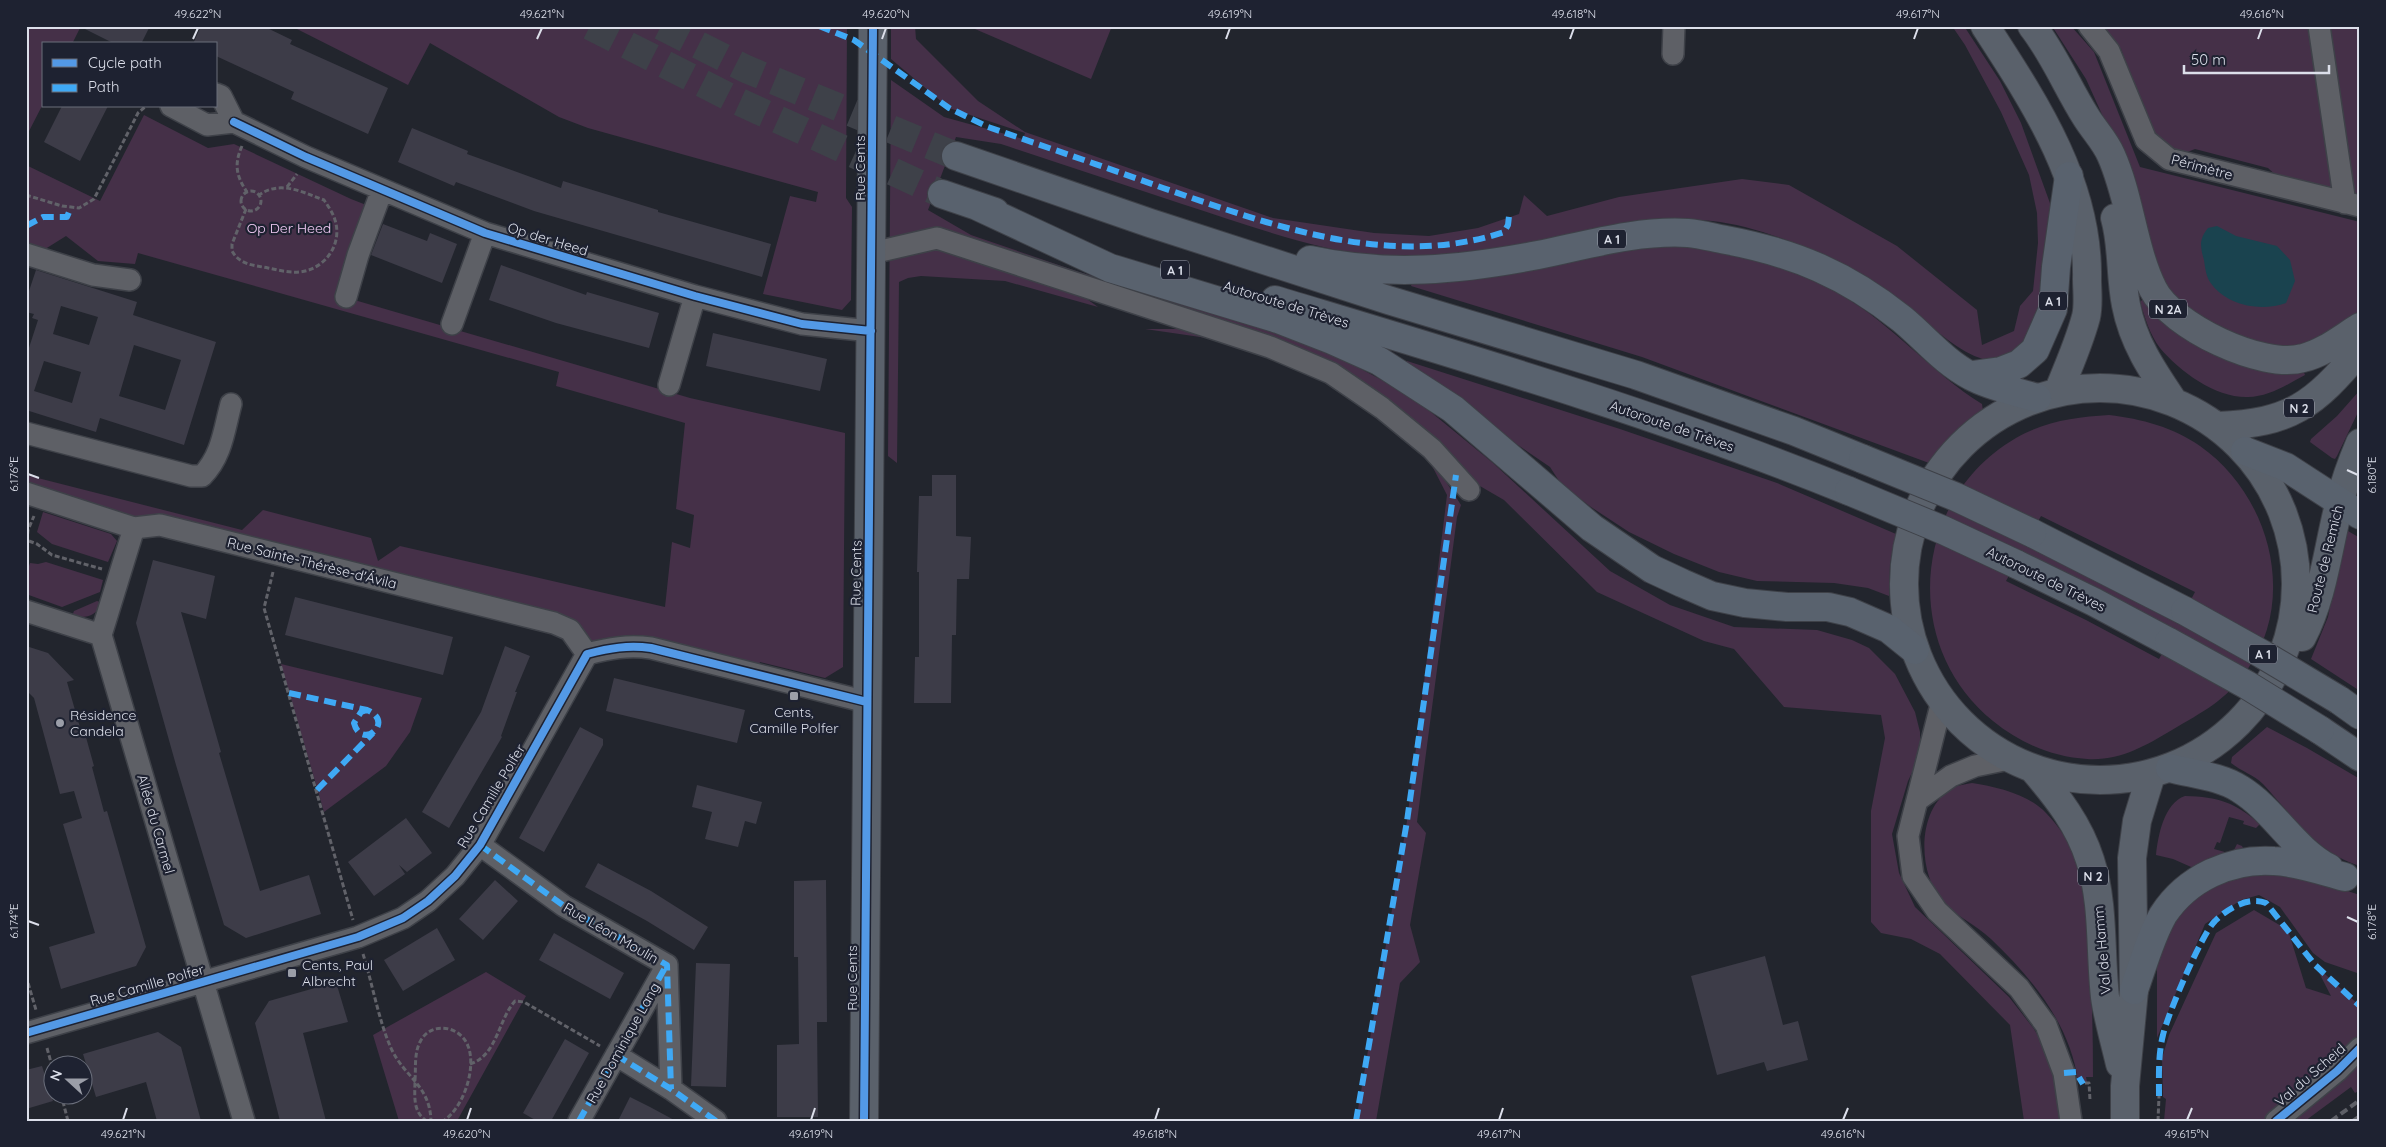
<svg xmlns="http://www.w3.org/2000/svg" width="2386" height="1147" viewBox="0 0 2386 1147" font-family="Quicksand,sans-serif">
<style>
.green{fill:#453048;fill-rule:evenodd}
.water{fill:#1a434f}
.building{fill:#3d3c48;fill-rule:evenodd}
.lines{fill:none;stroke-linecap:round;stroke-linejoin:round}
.highway-tunnel{stroke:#3e4149;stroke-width:28;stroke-dasharray:28 14;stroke-linecap:butt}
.minor-casing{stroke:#3e4148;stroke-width:24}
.major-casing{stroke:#3e4148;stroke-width:30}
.highway-casing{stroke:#3e4148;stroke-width:30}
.path{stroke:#616269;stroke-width:3;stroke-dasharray:5 2.5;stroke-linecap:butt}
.minor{stroke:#5e6066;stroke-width:21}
.major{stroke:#5a616b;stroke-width:28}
.highway{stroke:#59626e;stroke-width:28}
.rail{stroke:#5e6067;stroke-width:4;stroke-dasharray:8 4;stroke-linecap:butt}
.highway-bridge-casing{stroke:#3e4148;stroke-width:30;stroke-linecap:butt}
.highway-bridge{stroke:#59626e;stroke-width:28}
.quiet{stroke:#3fa9f5;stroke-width:6;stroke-dasharray:12 6;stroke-linecap:butt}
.cycleway-casing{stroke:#1e2231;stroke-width:11}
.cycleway{stroke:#5399e6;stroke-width:8}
.ticks{fill:none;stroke:#dcdfea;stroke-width:2}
.poi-dot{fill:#9b9ea8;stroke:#1e2231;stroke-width:2}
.labels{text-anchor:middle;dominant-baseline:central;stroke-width:4.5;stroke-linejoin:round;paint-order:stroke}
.shield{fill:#1e2231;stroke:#a3a6b2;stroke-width:1}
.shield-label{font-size:12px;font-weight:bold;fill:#dcdfea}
.street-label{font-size:14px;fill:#dcdfea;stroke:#1e2231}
.park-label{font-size:14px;fill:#f6cef8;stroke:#1e2231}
.poi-label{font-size:14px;fill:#dcdfea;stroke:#1e2231;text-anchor:start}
.neatline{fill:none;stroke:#dcdfea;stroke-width:2}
.ticks-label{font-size:12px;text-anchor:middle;fill:#dcdfea}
</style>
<rect width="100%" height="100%" fill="#22252d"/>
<path class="green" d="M26 26H81L72 44H44V102L26 137Z
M291 26H847L846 198 852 207 851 300 842 310 763 294 790 196 816 202 818 192 588 128 559 117 430 43 408 85Z
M891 26H915L916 39 978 101 1025 132 1273 218 1374 233 1429 236 1478 228 1519 214 1524 195 1547 216 1619 197 1742 179 1789 185 1897 246 1977 310 1982 345 2014 331 2020 306 2033 291 2038 243 2037 213 2029 175 2001 112 1965 45 1952 26H1964L2000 81 2021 123 2051 206 2052 231 2045 305 2028 347C2018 351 2003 360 1992 360 1972 361 1941 335 1927 323 1873 277 1813 245 1745 227 1632 199 1536 256 1427 256 1393 256 1356 255 1323 247 1276 236 1229 219 1182 204 1122 184 1061 164 1001 144L956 137 928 210 971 235 1079 272 1257 325 1346 361 1410 395 1493 463 1610 571 1670 605 1734 627 1817 630 1852 640 1869 648 1895 674 1915 712 1920 732V750L1917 762 1908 781 1892 834 1899 873 1915 907 2009 997 2034 1029 2057 1070 2062 1121H2024L2010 1025 1940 954 1911 939 1881 933 1871 922V811L1885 738 1881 715 1784 707 1734 649 1704 641 1597 592 1504 500 1473 482 1339 372 1080 294 1098 307 1005 281 921 276 908 278 899 282 897 463 888 456 891 80 944 117 1023 139 1025 133 949 108 891 59Z
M968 26H1112L1091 79Z
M2052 26H2071L2094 52 2140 167 2360 222V313L2320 342 2276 351 2190 316 2161 285 2119 152 2086 79Z
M2102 26H2360V198L2282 181 2268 168 2195 149 2180 155 2154 136 2121 49Z
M144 115 208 148 234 144 351 199 384 212 351 299 690 398 845 433 843 667 825 678 760 662 759 666 592 641 586 636 140 519 26 484V475L242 530 263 510 371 538 378 561 400 546 665 607 672 542 690 548 694 515 676 509 685 423 556 386 559 372 138 253 135 264 98 261 66 236 42 251 26 247V165L100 201Z
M1688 243C1742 256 1795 268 1843 296 1893 325 1932 373 1982 404L1983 411 1964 424 1929 463 1642 357 1411 286 1413 280 1635 244Z
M2145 297 2302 367 2305 375C2288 384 2269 397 2248 397 2216 398 2180 372 2160 348 2150 335 2145 318 2140 302Z
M1145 329H1197L1266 350 1310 368 1375 408 1427 452 1461 505 1457 517 1417 822 1426 833 1410 925 1420 962 1400 983 1376 1121H1356L1407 821 1447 495 1427 456 1377 414 1326 381 1267 354 1207 338Z
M1407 361 1620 429 1777 483 1896 534 1890 564 1889 596 1868 588 1834 583 1757 581 1719 572 1674 554 1629 532 1591 507 1561 484 1550 467 1404 367Z
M2360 390V408L2337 456 2335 459 2332 458 2310 442 2311 439 2337 416Z
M2109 415C2142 419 2173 427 2200 446 2270 495 2298 599 2247 670 2226 701 2202 712 2172 730 2145 746 2120 761 2087 759 2052 757 2020 743 1993 721 1900 646 1912 498 2016 438 2045 421 2077 417 2109 415ZM2041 516 2195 592 2179 622 2026 544ZM2022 552 2175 630 2159 659 2086 620 2006 581Z
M43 512 111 534 117 541 108 562 52 544 37 532Z
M2348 531 2360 538V691L2311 659 2328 617 2345 533Z
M46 562 103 580 100 592 62 607 26 594V575L30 563 38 564Z
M97 601 103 603C95 616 87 619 72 616L74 611Z
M281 664 422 698 410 732 386 766 324 812Z
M2267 727 2307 748 2360 779V866C2316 853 2293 816 2263 784 2254 775 2241 771 2231 763L2232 757Z
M1972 783C1997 787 2028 794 2046 813 2060 827 2071 845 2078 864 2086 890 2088 920 2089 947 2092 991 2093 1034 2093 1077H2086L2087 1082H2078C2071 1025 2031 977 1991 939 1976 925 1956 916 1943 902 1917 873 1916 807 1954 787 1959 785 1967 784 1972 783Z
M2185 796C2219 797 2234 802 2260 824L2256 828 2243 824 2244 821 2229 817 2220 843 2217 842 2214 849 2232 854 2237 844 2242 846 2244 850 2198 870 2173 859 2156 855C2158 836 2164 803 2185 796Z
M2251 870 2291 873 2360 895V974L2325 962 2313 953 2280 907 2259 895 2241 900 2205 924 2157 1038V961L2161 939 2193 896Z
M2254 910 2288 930 2306 988 2331 996 2315 965 2360 1006V1090L2355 1093 2351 1087 2305 1121H2284L2326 1073 2265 1121H2164L2166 1099 2163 1097 2162 1058 2169 1035 2216 933Z
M486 972 526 996 457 1121H399L373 1035Z"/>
<path class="water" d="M2217 226 2236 236 2277 246 2290 260 2295 281 2286 303C2261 312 2226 306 2210 282 2206 276 2205 267 2204 260 2200 246 2199 239 2208 228Z"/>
<path class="building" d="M79 26H150L141 44H115Z
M201 26H263L292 40 290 44 388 88 368 134 291 99 294 92 216 56V44H193Z
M62 106H108L80 161 44 142Z
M412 128 468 151 467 154 561 188 563 181 658 210V212L771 244 762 277 534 211 456 182 454 186 398 162Z
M383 224 427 241 430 233 457 244 442 283 371 255Z
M501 265 586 295 587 292 659 313 649 348 556 323 489 300Z
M36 270 137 302 133 315 216 342 184 445 100 418 96 432 26 410V357L38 320 32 318 34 314 26 312V300ZM61 306 98 317 89 345 53 334ZM134 345 181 360 165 410 119 396ZM44 361 81 372 72 403 34 391Z
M713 333 827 359 820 391 706 366Z
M932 475H956V536L971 537 969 579H957L956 635H952L951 703H914L915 657H919V572H917L919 496H932Z
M153 560 215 576 206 619 181 612 221 752 219 753 260 891 309 875 321 914 246 938 224 925 176 765 136 623Z
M295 597 453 637 443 675 285 635Z
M26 646 48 653 74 680 67 682 81 731 84 730 94 766 92 767 104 812 107 811 146 947 136 966 61 989 49 947 95 933 63 824 82 818 74 791 60 794 34 698 26 690Z
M505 646 530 656 515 692H517L501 736 502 737 449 828 422 812 481 712Z
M614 678 745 710 737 743 606 711Z
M580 727 603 739V745L544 852 519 838Z
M697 785 762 802 756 824 745 821 738 847 705 839 712 812 692 807Z
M406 818 432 853 407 872 399 865 405 874 374 896 348 862Z
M598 863 651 891 708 927 694 950 647 921 585 887Z
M495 880 518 901 483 940 459 919Z
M826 880 827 1022H817L818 1117H777V1045L799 1044 798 957H794V881Z
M437 928 455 960 403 991 384 960Z
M554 933 624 973 610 999 539 960Z
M1765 956 1783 1025 1798 1021 1808 1060 1767 1071 1764 1062 1717 1075 1691 976Z
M696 963 730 964 726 1087 691 1086Z
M336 982 348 1022 303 1033 326 1121H280L255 1023 269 1001Z
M158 1032 181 1047 201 1121H157L146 1082 96 1097 83 1054Z
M565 1039 589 1053 551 1121H537L523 1113Z
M42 1066 53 1101 26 1109V1070Z
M630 1097 650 1107 676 1121H618Z"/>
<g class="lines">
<path class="highway-tunnel" d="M590 26 733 99 942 194
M661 26 746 69 956 156"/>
<g class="minor-casing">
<path id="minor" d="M2089 26 2109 51 2146 140 2169 159 2360 206
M2319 26 2345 203
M1673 54 1674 26
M171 106 207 125 234 122 221 96 216 94
M234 122 306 157 485 233 695 296 802 324 871 331
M872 253 937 238 1270 347 1331 373 1382 408 1432 449 1469 490
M26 254 93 275 130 280
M346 297 358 255 382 190
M452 324 485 233
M669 385 695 296
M26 433 191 476H202C222 456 224 430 231 404
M26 493 134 528 160 525 554 623 570 630 587 654
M134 528 101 635 244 1121
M26 611 101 635
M1942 701 1908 836 1913 876 1937 911 2019 988 2046 1025 2064 1073 2071 1121
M1919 799 1951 776 1975 766 2009 759
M480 845 564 906 667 965 671 1089
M26 1033 358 937 403 918 428 901 455 876 480 845 587 654C610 648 628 645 651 648L867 702
M616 1055 671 1089 716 1121
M579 1121 667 965
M2276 1121 2337 1071 2360 1048"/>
</g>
<g class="major-casing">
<path id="major" d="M1985 26C2035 103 2089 184 2087 279 2087 291 2089 305 2086 317 2079 343 2068 368 2058 392
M2032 26C2054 54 2067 87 2086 117 2094 130 2105 141 2111 155 2130 197 2133 249 2153 289 2171 326 2263 370 2303 358 2324 353 2342 338 2360 327
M2115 218C2123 246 2120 276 2126 305 2133 342 2152 370 2173 401
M1904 584a196 196 0 1 1 392 0a196 196 0 1 1-392 0Z
M2218 426C2291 423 2314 405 2360 350
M2302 637C2324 595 2328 546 2340 501 2345 481 2352 462 2360 443
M2034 770C2058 798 2079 825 2090 860 2104 903 2100 952 2105 997 2108 1019 2115 1042 2120 1064
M864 1121 873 26
M2125 1121V1086L2134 990 2132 858 2137 821 2151 775"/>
</g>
<g class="highway-casing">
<path id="highway" d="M956 156 1150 223 1388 300 1636 375 1794 431 1863 459
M942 194 995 212
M977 206 1110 268 1278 319 1332 340 1379 361 1453 409 1592 528 1652 569 1682 583 1712 596 1745 603 1787 607H1828L1850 612 1889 629 1915 650
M1310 260C1388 277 1460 270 1538 255 1587 245 1637 230 1688 233 1701 234 1714 238 1726 240 1795 253 1847 275 1902 319 1925 338 1944 362 1971 376 1991 387 2015 391 2037 398
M1275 300C1467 358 1662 415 1849 491
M1972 375 2001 371 2019 364 2035 350 2053 309 2056 267 2069 176
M2245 451 2286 467 2360 515
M2032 533 2185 611
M2016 564 2094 602 2169 642
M2339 700 2360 715
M2320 730 2360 757
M2170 768C2192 774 2220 776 2240 789 2274 810 2293 849 2329 868
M2134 990C2143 965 2150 938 2163 915 2187 878 2231 858 2274 861 2298 862 2322 871 2345 877"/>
</g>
<path class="path" d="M242 146C234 164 236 176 247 192
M287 187 297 174
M241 201a10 10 0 1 1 20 0a10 10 0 1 1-20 0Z
M26 195 62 206 79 208 94 199 138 113 146 106
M246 209 232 244V251C240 265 253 265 268 268 278 270 289 273 299 272 324 270 343 245 335 220 333 213 328 206 324 200 302 192 280 180 259 195
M29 541 37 544 52 555 102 569
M26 549 28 530 34 516
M273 572 264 608 353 920
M363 954C372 982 379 1022 391 1048 404 1077 430 1085 431 1121
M26 976 36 1010
M47 1048 52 1066
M470 1064C497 1056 498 1020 515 1001L524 1002 600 1046
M2085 1083H2089L2090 1100
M61 1094 68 1121
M427 1121C412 1112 415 1095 415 1080 416 1067 414 1054 420 1042 430 1021 460 1025 468 1046 477 1068 463 1109 443 1121
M2158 1121 2159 1096"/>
<use href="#minor" class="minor"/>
<use href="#major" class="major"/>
<use href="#highway" class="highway"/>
<path class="rail" d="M2331 1121 2360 1100
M2353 1121 2360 1116"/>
<g class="highway-bridge-casing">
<path id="highway-bridge" d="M1863 459 1956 497 2032 533
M1849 491 1943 530 2016 564
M2185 611 2262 654 2339 700
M2169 642 2247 685 2320 730"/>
</g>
<use href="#highway-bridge" class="highway-bridge"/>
<path class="quiet" d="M819 26 854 40 949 108 988 127C1046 147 1105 167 1163 188 1271 225 1390 270 1504 232L1508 225 1509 216
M26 226 43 217H67L71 207
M289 693 367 710C396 722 361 751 354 723L361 712 367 710
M317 790 373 733
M480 845 564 906 667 965 671 1089
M616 1055 671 1089 716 1121
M2064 1073 2076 1072 2083 1084
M2159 1096C2159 1076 2158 1055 2163 1035 2167 1016 2202 933 2215 921 2228 908 2249 896 2266 903L2315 965 2360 1006
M579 1121 666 966
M1356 1121 1407 821 1456 475"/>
<g class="cycleway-casing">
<path id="cycleway" d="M234 122 306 157 485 233 695 296 802 324 871 331
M26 1033 358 937 403 918 428 901 455 876 480 845 587 654C610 648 628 645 651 648L867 702
M864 1121 873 26
M2276 1121 2337 1071 2360 1048"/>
</g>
<use href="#cycleway" class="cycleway"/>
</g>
<path class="ticks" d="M193 39 198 28M537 39 542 28M882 39 886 28M1226 39 1230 28M1570 39 1574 28M1914 39 1918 28M2258 39 2262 28M2347 470 2358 475M28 474 39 478M2347 917 2358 922M28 921 39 925M123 1120 127 1108M467 1120 471 1108M811 1120 815 1108M1155 1120 1159 1108M1499 1120 1503 1108M1843 1120 1848 1108M2187 1120 2192 1108"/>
<g class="poi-dot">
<rect x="789" y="691" width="10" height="10" rx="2.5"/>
<circle cx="60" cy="723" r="5"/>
<rect x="287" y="968" width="10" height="10" rx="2.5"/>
</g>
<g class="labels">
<g class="shield">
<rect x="1598" y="229.5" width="28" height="19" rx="4"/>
<rect x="1161" y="260.5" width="28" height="19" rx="4"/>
<rect x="2039" y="291.5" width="28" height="19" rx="4"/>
<rect x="2149" y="299.5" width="38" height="19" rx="4"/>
<rect x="2284" y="398.5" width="30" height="19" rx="4"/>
<rect x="2249" y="644.5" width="28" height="19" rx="4"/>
<rect x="2078" y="866.5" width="30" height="19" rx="4"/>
</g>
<g class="shield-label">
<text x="1612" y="239">A 1</text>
<text x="1175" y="270">A 1</text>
<text x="2053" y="301">A 1</text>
<text x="2168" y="309">N 2A</text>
<text x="2299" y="408">N 2</text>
<text x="2263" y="654">A 1</text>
<text x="2093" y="876">N 2</text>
</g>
<g class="street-label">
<text transform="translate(2202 167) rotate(15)">Périmètre</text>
<text transform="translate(860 168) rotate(-90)">Rue Cents</text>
<text transform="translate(548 239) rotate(17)">Op der Heed</text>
<text transform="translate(1286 304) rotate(17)">Autoroute de Trèves</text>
<text transform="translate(1672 426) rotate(19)">Autoroute de Trèves</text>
<text transform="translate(2325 559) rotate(-76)">Route de Remich</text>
<text transform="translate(312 563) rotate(14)">Rue Sainte-Thérèse-d'Ávila</text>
<text transform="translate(856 573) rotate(-89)">Rue Cents</text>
<text transform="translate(2046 579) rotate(26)">Autoroute de Trèves</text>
<text transform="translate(491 796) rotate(-59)">Rue Camille Polfer</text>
<text transform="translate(156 824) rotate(74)">Allée du Carmel</text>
<text transform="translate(611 933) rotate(30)">Rue Léon Moulin</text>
<text transform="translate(2102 950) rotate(-95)">Val de Hamm</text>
<text transform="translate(852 978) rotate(-90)">Rue Cents</text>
<text transform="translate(147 985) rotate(-16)">Rue Camille Polfer</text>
<text transform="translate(623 1043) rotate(-61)">Rue Dominique Lang</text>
<text transform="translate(2310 1075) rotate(-41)">Val du Scheid</text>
</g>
<g class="park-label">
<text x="289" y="228">Op Der Heed</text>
</g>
<g class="poi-label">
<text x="794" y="712" text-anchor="middle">Cents,<tspan x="794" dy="16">Camille Polfer</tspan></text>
<text x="70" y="715">Résidence<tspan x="70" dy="16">Candela</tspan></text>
<text x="302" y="965">Cents, Paul<tspan x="302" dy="16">Albrecht</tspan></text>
</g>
</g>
<rect width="2386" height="1147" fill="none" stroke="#1e2231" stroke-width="55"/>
<rect x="42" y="42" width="175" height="65" fill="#1e2231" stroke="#6a6e7b"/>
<rect x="52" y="59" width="25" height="8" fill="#5399e6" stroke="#6a6e7b"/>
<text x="88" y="68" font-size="15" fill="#dcdfea">Cycle path</text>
<rect x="52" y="84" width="25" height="8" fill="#3fa9f5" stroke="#6a6e7b"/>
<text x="88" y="92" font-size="15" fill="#dcdfea">Path</text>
<g transform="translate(68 1080) rotate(291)"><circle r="24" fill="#1e2231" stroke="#6a6e7b"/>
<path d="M0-4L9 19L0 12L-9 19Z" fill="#9b9ea8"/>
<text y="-8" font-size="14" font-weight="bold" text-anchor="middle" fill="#dcdfea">N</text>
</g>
<path d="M2184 65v8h145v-8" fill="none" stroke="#dcdfea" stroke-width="2.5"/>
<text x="2191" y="65" font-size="15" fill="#dcdfea" stroke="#1e2231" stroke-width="4" paint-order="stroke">50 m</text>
<rect x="28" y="28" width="2330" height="1092" class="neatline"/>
<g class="ticks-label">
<text x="198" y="18">49.622°N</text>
<text x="542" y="18">49.621°N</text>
<text x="886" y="18">49.620°N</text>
<text x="1230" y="18">49.619°N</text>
<text x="1574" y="18">49.618°N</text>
<text x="1918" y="18">49.617°N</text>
<text x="2262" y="18">49.616°N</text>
<text transform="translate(14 474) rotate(-90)" y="4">6.176°E</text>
<text transform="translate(2372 475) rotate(-90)" y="4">6.180°E</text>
<text transform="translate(14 921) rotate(-90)" y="4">6.174°E</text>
<text transform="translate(2372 922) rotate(-90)" y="4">6.178°E</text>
<text x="123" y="1138">49.621°N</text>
<text x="467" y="1138">49.620°N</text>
<text x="811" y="1138">49.619°N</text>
<text x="1155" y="1138">49.618°N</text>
<text x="1499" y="1138">49.617°N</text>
<text x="1843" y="1138">49.616°N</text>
<text x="2187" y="1138">49.615°N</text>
</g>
</svg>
